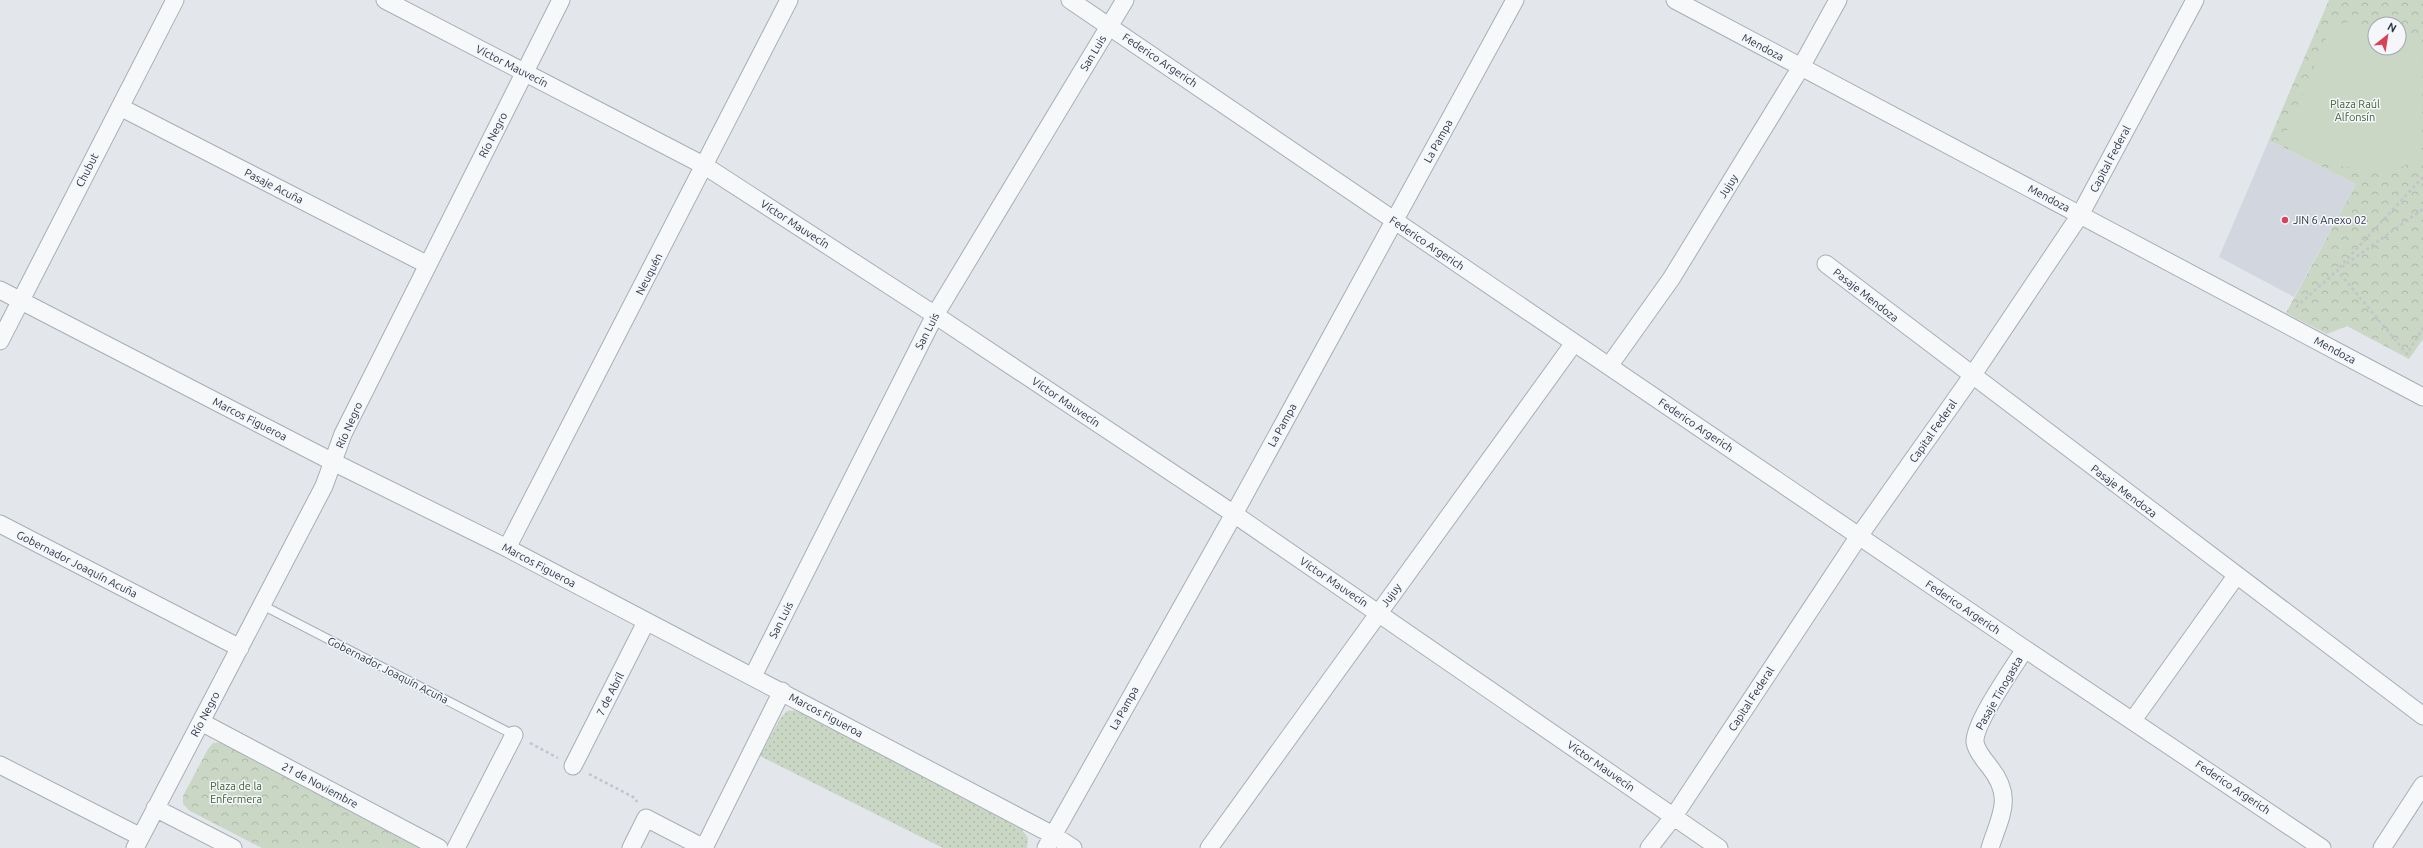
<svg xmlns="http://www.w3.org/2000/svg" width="2423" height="848" viewBox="0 0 2423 848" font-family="Ubuntu,sans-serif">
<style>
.built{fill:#d1d6df}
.grass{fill:url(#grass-dots)}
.forest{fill:url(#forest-crowns);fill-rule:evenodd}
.pitch{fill:#c9d7c4}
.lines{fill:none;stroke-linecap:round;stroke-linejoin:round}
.service-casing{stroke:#a7aeb7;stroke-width:10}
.minor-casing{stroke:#a7aeb7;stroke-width:19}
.path{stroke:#c1c5cb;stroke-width:2.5;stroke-dasharray:3 3;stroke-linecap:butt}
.service{stroke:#f7f8fa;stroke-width:8}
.minor{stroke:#f7f8fa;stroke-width:17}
.poi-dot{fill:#d94159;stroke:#f4f6f9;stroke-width:1.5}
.labels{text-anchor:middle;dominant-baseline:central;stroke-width:3;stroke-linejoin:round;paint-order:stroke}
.street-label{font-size:11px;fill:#293446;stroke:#f4f6f9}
.park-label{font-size:11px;fill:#3f6336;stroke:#f4f6f9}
.poi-label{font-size:11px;fill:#293446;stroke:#f4f6f9;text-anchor:start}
</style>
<defs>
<pattern id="grass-dots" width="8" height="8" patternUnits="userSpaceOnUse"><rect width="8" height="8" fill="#c9d7c4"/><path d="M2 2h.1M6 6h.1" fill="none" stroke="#adb9aa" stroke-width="1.8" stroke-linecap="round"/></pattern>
<pattern id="forest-crowns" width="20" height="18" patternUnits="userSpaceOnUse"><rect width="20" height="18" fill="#c9d7c4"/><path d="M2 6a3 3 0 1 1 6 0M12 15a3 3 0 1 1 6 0" fill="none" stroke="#adb9aa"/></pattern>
</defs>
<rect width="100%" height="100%" fill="#e3e7ec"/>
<path class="built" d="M2269 140 2356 184 2294 297 2219 257Z"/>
<path class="grass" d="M797 710 1020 827 1028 838 1027 848H943L760 756 780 719 787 711Z"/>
<path class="forest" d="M2329 0H2423V339L2409 359 2347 326 2327 334 2286 313 2356 184 2269 140ZM2375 24H2399V48H2375Z
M222 742 423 848H262L190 811 183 804V796L208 749 213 743Z"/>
<path class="pitch" d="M2346 22 2375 26V48H2399V29C2412 31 2420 37 2423 49L2422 158 2387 173 2320 163 2282 142 2330 29Z"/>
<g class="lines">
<g class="service-casing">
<path id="service" d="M262 605 514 735"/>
</g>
<g class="minor-casing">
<path id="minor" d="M385 0 705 166 935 315 1234 514 1719 848
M1070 0 2025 649 2322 848
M1675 0 2423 397
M120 107 428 265
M1826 264 2423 716
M0 290 333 462 507 548 1053 835 1073 848
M0 341 175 0
M1609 366 1671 279 1801 67 1838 0
M0 524 240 648
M507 548 789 0
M753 676 935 315 1125 0
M2133 720 2236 576
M201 722 439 848
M0 765 141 837
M573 766 646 622
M155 808 233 848
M135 848 324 486 343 434 561 0
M456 848 514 735
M631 848 646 818 704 848 782 691
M1046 848 1234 514 1515 0
M1209 848 1574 343
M1649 848 1674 816 1859 536 1972 376 2080 215 2195 0
M1990 848C2001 814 2014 797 1989 766 1984 760 1976 750 1975 742 1974 723 2013 668 2025 649
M2382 848 2423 785"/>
</g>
<path class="path" d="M2423 177 2337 270 2407 354 2423 328
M2342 267 2423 209
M2296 307 2338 270
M530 743 558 758
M589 774 635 798 637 802"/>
<use href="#service" class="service"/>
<use href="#minor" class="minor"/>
</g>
<circle class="poi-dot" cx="2285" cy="220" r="4"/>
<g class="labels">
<g class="street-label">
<text transform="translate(1763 47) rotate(28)">Mendoza</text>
<text transform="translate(1093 53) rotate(-59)">San Luis</text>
<text transform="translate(1160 60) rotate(34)">Federico Argerich</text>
<text transform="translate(512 66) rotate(27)">Víctor Mauvecín</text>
<text transform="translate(493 135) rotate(-63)">Río Negro</text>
<text transform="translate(1438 141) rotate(-61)">La Pampa</text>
<text transform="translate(2110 159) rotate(-62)">Capital Federal</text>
<text transform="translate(87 170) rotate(-63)">Chubut</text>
<text transform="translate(274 186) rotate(27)">Pasaje Acuña</text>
<text transform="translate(1728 186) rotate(-58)">Jujuy</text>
<text transform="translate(2049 198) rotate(28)">Mendoza</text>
<text transform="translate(795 224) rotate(33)">Víctor Mauvecín</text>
<text transform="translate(1427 243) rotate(34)">Federico Argerich</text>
<text transform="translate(649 274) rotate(-63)">Neuquén</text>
<text transform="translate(1866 295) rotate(38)">Pasaje Mendoza</text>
<text transform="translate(927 331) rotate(-63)">San Luis</text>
<text transform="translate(2335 350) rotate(28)">Mendoza</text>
<text transform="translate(1066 402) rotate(34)">Víctor Mauvecín</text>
<text transform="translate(250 419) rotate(27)">Marcos Figueroa</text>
<text transform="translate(349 425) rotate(-66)">Río Negro</text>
<text transform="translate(1282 425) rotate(-61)">La Pampa</text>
<text transform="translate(1696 425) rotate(34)">Federico Argerich</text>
<text transform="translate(1933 431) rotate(-55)">Capital Federal</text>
<text transform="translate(2124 491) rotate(37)">Pasaje Mendoza</text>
<text transform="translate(77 564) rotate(27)">Gobernador Joaquín Acuña</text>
<text transform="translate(539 565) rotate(28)">Marcos Figueroa</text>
<text transform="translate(1334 582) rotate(34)">Víctor Mauvecín</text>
<text transform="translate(1391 595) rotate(-54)">Jujuy</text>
<text transform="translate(1963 607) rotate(34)">Federico Argerich</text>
<text transform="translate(781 620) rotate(-63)">San Luis</text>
<text transform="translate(388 670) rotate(27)">Gobernador Joaquín Acuña</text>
<text transform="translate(1999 693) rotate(-60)">Pasaje Tinogasta</text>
<text transform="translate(610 694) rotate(-63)">7 de Abril</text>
<text transform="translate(1751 699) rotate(-57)">Capital Federal</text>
<text transform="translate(1124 708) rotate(-61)">La Pampa</text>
<text transform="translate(205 714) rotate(-62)">Río Negro</text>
<text transform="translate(826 715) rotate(28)">Marcos Figueroa</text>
<text transform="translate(1601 766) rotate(35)">Víctor Mauvecín</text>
<text transform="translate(320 785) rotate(28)">21 de Noviembre</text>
<text transform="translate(2233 787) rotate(34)">Federico Argerich</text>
</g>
<g class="park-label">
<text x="2355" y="104">Plaza Raúl<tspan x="2355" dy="13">Alfonsín</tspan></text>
<text x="236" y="786">Plaza de la<tspan x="236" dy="13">Enfermera</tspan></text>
</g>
<g class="poi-label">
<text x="2293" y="220">JIN 6 Anexo 02</text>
</g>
</g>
<g transform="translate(2387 36) rotate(30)"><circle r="19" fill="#f4f6f9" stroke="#a3a8b1"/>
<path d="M0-3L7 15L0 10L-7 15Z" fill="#d94159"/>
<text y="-6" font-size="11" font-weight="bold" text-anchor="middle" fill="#293446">N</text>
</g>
</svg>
